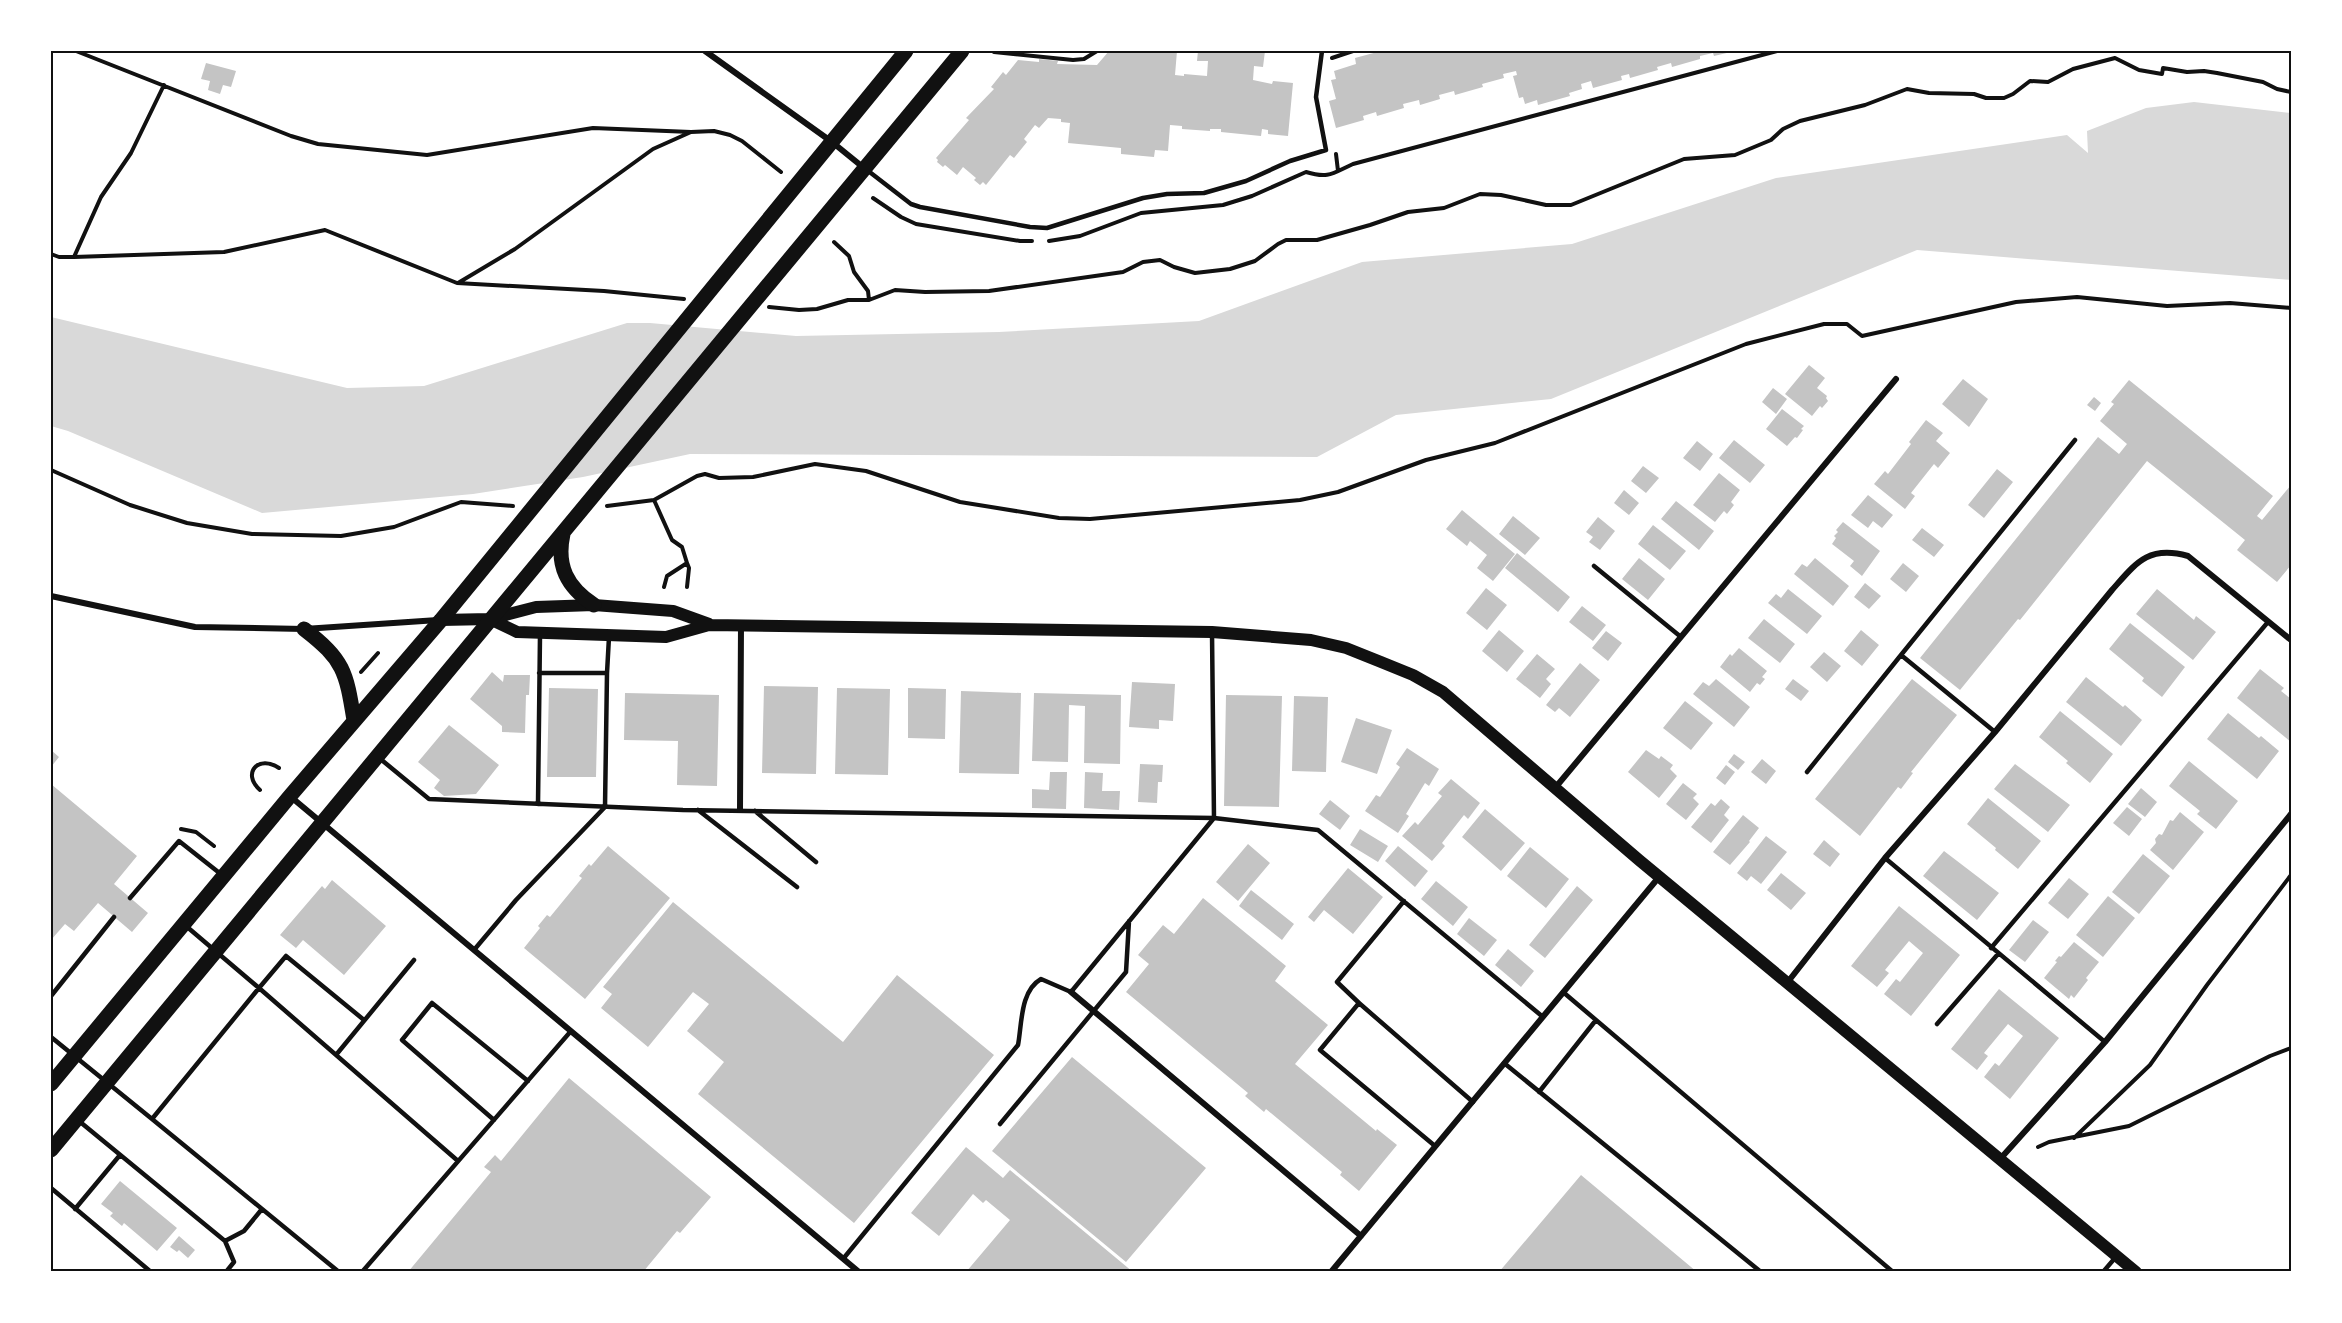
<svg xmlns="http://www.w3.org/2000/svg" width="2342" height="1323" viewBox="0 0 2342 1323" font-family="'Fira Sans',sans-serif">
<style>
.water{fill:#d9d9d9}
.building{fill:#c4c4c4}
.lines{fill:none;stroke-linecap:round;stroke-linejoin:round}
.path{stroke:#111;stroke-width:4}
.service{stroke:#111;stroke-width:4.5}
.minor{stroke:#111;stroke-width:6}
.secondary{stroke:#111;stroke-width:12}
.primary{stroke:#111;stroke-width:15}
.neatline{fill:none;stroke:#111;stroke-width:2}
</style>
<rect width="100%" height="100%" fill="#fff"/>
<path class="water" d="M2194 102 2291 113V280L1917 250 1551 399 1396 415 1317 457 690 454 583 477 473 494 262 513 68 431 51 426V317L347 388 424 386 627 323H650L796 336 999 332 1199 321 1362 262 1572 244 1776 178 2067 135 2088 153 2087 131 2146 108Z"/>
<path class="building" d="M1109 51H1177L1175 75 1184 76V74L1207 76 1208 61H1197L1198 51H1265L1263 67 1254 66 1253 80 1272 84 1273 81 1293 83 1288 136 1268 134V130L1262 129 1261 136 1221 132V129H1210V131L1182 129V126L1170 125 1168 151 1155 150 1154 157 1121 154V148L1068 143 1070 123 1061 122V119L1048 118 1039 128 1035 125 1024 139 1027 142 1014 158 1010 155 986 185 983 182 980 185 974 180 976 178 963 167 957 175 945 165 943 167 937 162 938 160 936 158 969 120 966 118 994 89 991 87 1003 72 1006 75 1018 60 1039 62V59L1058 61 1057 64 1097 65Z
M1381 51H1731V52L1714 56 1713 53 1700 56V59L1672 67 1671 63 1657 67 1658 70 1630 78 1629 74 1621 76 1622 80 1593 88 1591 81 1581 84 1582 89 1569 93 1570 96 1538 105 1537 100 1525 104 1523 97 1519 98 1513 76 1517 75 1516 71 1503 74 1504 78 1482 84 1483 87 1455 95 1454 91 1439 95 1440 99 1420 105 1419 100 1403 104 1404 108 1377 116 1376 112 1363 116 1364 120 1336 128 1329 101 1336 99 1331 80 1336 79 1334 71 1356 64 1355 58Z
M206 63 236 71 231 87 223 85 220 94 208 90 210 81 201 79Z
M1809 365 1825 378 1817 388 1827 396 1826 398 1828 401 1822 408 1820 406 1812 416 1785 394Z
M1963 379 1988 399 1969 427 1942 404Z
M2129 380 2273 496 2257 516 2262 520 2291 485V565L2277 582 2237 550 2245 540 2147 461 2020 620 2018 619 1960 690 1920 658 2098 437 2119 454 2127 444 2100 421 2114 404 2111 402Z
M1773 388 1787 399 1776 414 1762 402Z
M2094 397 2101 403 2095 411 2087 405Z
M1782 409 1804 426 1801 429 1803 430 1797 438 1795 437 1787 446 1766 429Z
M1926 420 1943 433 1936 441 1950 453 1938 468 1934 464 1911 493 1915 496 1905 509 1874 484 1885 471 1888 474 1911 444 1909 442Z
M1734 440 1765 465 1750 483 1719 458Z
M1697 441 1713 454 1700 471 1683 458Z
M1643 466 1659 478 1646 493 1631 481Z
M1997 469 2013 482 1984 518 1968 505Z
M1719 473 1740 490 1731 502 1734 505 1727 514 1724 511 1715 522 1693 505Z
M1624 490 1639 503 1629 515 1614 503Z
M1868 495 1893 515 1882 528 1873 521 1868 528 1851 515Z
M1676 501 1714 531 1699 550 1661 519Z
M1462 510 1515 554 1493 581 1477 568 1487 555 1470 541 1467 546 1446 529Z
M1513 516 1540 538 1525 555 1499 534Z
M1598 517 1615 531 1600 550 1589 542 1593 537 1586 532Z
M1843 522 1880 551 1862 576 1850 566 1854 561 1832 544 1836 538 1834 536 1838 532 1836 530Z
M1653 525 1686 551 1670 570 1638 544Z
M1922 528 1944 545 1934 557 1912 540Z
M1517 553 1570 597 1558 612 1505 568Z
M1639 558 1665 579 1648 600 1622 579Z
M1815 558 1849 586 1833 606 1794 574 1802 564 1807 567Z
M1903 563 1919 576 1906 592 1890 579Z
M1865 583 1881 596 1869 609 1854 597Z
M1486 588 1507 605 1487 630 1466 613Z
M1788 589 1822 616 1807 634 1768 603 1776 594 1781 598Z
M2157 589 2194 620 2196 616 2216 632 2193 660 2136 614Z
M1582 606 1606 625 1593 641 1569 622Z
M1764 619 1795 644 1780 663 1748 638Z
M2130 623 2185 667 2162 697 2142 681 2144 678 2109 649Z
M1499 630 1524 651 1507 672 1482 651Z
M1861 630 1879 645 1862 666 1844 651Z
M1606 631 1622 643 1608 661 1592 648Z
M1739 648 1767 671 1762 677 1765 679 1760 685 1757 683 1750 692 1720 667 1730 654 1732 656Z
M1824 652 1841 666 1827 682 1810 667Z
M1537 654 1555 669 1546 679 1551 684 1540 698 1516 679Z
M1580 663 1600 680 1570 717 1559 708 1555 712 1546 705Z
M2260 669 2284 688 2281 691 2291 699V742L2237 698Z
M492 672 503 682 504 675H530L529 695H526L525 733 502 732V726L470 699Z
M2086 677 2123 707 2125 705 2142 720 2121 746 2066 702Z
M1716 679 1750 707 1734 727 1693 694 1703 682 1709 686Z
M1793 679 1809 691 1801 701 1785 689Z
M1912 679 1957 715 1911 772 1913 773 1901 789 1898 787 1860 836 1815 799Z
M1132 682 1175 684 1173 721 1159 720V729L1129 727Z
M764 686 818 687 816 774 762 773Z
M549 688 598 689 596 777H547Z
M837 688 890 689 888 775 835 774Z
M908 688 946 689 945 739 908 738Z
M961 691 1021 693 1019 774 959 773Z
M625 693 719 695 717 786 677 785 678 741 624 740Z
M1034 693 1121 695 1120 764 1084 763 1085 706 1069 705 1068 762 1032 761Z
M1226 695 1282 696 1279 807 1224 806Z
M1294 696 1328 697 1326 772 1292 771Z
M1685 701 1713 723 1691 750 1663 728Z
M2060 711 2113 754 2090 783 2066 763 2068 761 2039 737Z
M2228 713 2259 738 2261 736 2279 751 2257 779 2207 739Z
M1356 718 1392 730 1377 774 1341 762Z
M449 725 499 765 476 794 444 796 434 788 440 780 418 762Z
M1407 748 1439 769 1429 786 1425 783 1406 814 1409 816 1398 833 1365 811 1376 795 1380 797 1400 767 1396 764Z
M51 750 59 757 51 767Z
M1646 750 1659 759 1661 756 1673 765 1670 769 1677 776 1659 798 1628 772Z
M1734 754 1745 762 1738 770 1728 762Z
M1762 759 1776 771 1766 784 1751 772Z
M2189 761 2238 801 2216 829 2197 814 2200 811 2169 786Z
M1140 764 1163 765 1162 782H1158L1157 803 1138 802Z
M2015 764 2070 805 2048 832 1994 789Z
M1726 765 1735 772 1725 785 1716 778Z
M1050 772H1067L1066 809 1032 808V789L1049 790Z
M1085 772 1103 773 1102 791H1120L1119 810 1084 808Z
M1451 779 1480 803 1468 819 1464 815 1442 843 1445 846 1432 861 1402 836 1415 822 1418 825 1442 796 1438 793Z
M1683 783 1697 794 1693 798 1699 804 1686 820 1666 804Z
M51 784 137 856 114 884 148 913 132 932 98 903 74 931 65 924 51 940Z
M2141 788 2157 802 2145 817 2128 804Z
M1988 798 2041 841 2018 869 1995 850 1996 848 1967 824Z
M1721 799 1730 807 1724 815 1729 820 1711 843 1691 827 1711 803 1715 806Z
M1330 800 1350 816 1340 830 1319 814Z
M2127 807 2142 819 2129 836 2113 823Z
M1485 809 1525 843 1501 871 1462 837Z
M2180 812 2204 832 2173 870 2150 850 2156 843 2155 839 2159 834 2162 835 2170 820 2173 821Z
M1743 815 1759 828 1749 841 1750 842 1730 865 1713 852Z
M1360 829 1388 846 1378 862 1350 845Z
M1766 836 1787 852 1761 884 1751 876 1747 881 1737 873Z
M1824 840 1840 854 1830 867 1813 854Z
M1248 844 1270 863 1238 901 1216 882Z
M608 846 670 898 585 999 524 948 540 928 538 926 547 915 550 917 582 878 579 876 589 864 591 866Z
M1398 846 1428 871 1415 887 1385 861Z
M1530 847 1569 879 1546 908 1507 876Z
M1944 851 1999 893 1977 920 1923 876Z
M2143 854 2170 876 2139 914 2112 892Z
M1348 868 1383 897 1353 934 1324 910 1314 922 1308 917Z
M1781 873 1806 893 1791 910 1767 890Z
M2069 878 2089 894 2068 919 2048 903Z
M332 880 386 926 344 975 303 940 296 948 280 935 322 886 325 889Z
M1436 881 1468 907 1453 926 1421 899Z
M1577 886 1593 900 1545 958 1529 945Z
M1251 890 1294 924 1282 940 1239 906Z
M2108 896 2135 918 2103 957 2076 935Z
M1203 898 1286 966 1275 981 1328 1025 1295 1064 1376 1131 1377 1129 1397 1145 1359 1191 1340 1175 1342 1172 1266 1109 1264 1112 1245 1096 1248 1093 1126 992 1149 964 1138 955 1163 925 1174 934Z
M673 902 843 1042 897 975 994 1055 854 1223 698 1094 724 1062 687 1031 709 1004 693 992 648 1047 601 1008 612 994 603 987Z
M1899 906 1960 955 1911 1016 1884 994 1896 979 1900 982 1923 953 1909 941 1885 970 1889 973 1877 987 1851 966Z
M1469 918 1497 940 1484 956 1457 934Z
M2033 920 2049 932 2025 962 2009 950Z
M2074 942 2099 962 2086 978 2088 980 2074 998 2071 995 2069 999 2044 978 2057 962 2055 961 2059 956 2061 957Z
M1508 949 1534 971 1521 987 1495 965Z
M1999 989 2059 1038 2010 1099 1984 1077 1995 1063 1999 1066 2023 1036 2008 1024 1984 1053 1988 1056 1977 1070 1951 1049Z
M1072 1057 1206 1168 1126 1262 992 1151Z
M569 1078 711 1197 680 1233 677 1231 643 1272H408L491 1172 484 1167 495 1155 501 1161Z
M966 1147 1003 1178 1010 1170 1133 1272H966L1010 1220 986 1200 983 1203 973 1194 939 1236 911 1213Z
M1581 1175 1697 1272H1499Z
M120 1181 177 1228 157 1251 124 1223 122 1226 110 1216 113 1213 101 1204Z
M179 1236 195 1250 188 1258 179 1250 177 1252 170 1247Z"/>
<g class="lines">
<path class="path" d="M76 51 291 136 318 144 427 155 593 128 691 132
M994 52 1073 60 1084 59 1097 51
M1332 58 1353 51
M1336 154 1338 171
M873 198 901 217 916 224 1020 241H1032
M1049 241 1080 236 1141 213 1223 205 1252 196 1306 172C1329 179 1333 173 1353 164L1777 51
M834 242 849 256 854 272 868 291 869 300
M51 254 59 257H74L224 252 325 230 457 283 604 291 684 299
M74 257 101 197 131 153 164 85
M458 283 515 249 653 149 691 132 714 131 730 135 742 141 781 172
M769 307 799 310 817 309 848 300H869L895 290 925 292 989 291 1123 272 1143 262 1160 260 1174 267 1195 273 1230 269 1255 261 1278 244 1286 240H1317L1370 225 1408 212 1444 208 1480 194 1501 195 1546 205H1571L1684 159 1735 155 1771 140 1783 129 1800 121 1865 105 1907 89 1929 93 1974 94 1986 98H2004L2013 94 2030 81 2048 82 2073 69 2115 58 2139 70 2162 74 2163 68 2187 72 2204 71 2217 73 2263 82 2277 89 2291 92
M51 470 130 505 187 523 252 534 341 536 394 527 461 502 513 506
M654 500 672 540 682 547 687 563
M607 506 654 500 697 476 705 474 719 478 753 477 815 464 866 471 960 502 1059 518 1090 519 1300 500 1338 492 1426 460 1495 443 1746 344 1824 324H1847L1862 336 2016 302 2077 297 2167 306 2230 303 2291 308
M664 587 667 576 687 563 689 568 687 587
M361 672 378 653
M260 790C241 773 259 754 279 768
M181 829 196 832 214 846
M2074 1138 2150 1065 2207 985 2291 875
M2038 1147 2049 1142 2129 1126 2270 1056 2291 1048"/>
<path class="service" d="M867 170 911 204 920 207 1030 227 1047 228 1143 198 1167 194 1204 193 1246 181 1290 161 1326 150 1316 97 1322 51
M1594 566 1681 637
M607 673 609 637
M1995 732 1901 655 2075 440
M378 757 429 799 683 810 1214 818 1318 830 1543 1017
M1807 772 1901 655
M538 804 540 635
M698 810 797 887
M755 811 816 862
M1885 858 2105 1042
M130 898 179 841 222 875
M186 926 259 988 286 956 364 1020
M1991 948 2268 622
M474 950 516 900 605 807 607 673H539
M1563 992 1893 1272
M51 996 114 917
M1359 1003 1337 982 1404 901
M1937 1024 1998 954
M51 1037 152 1119 259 988 458 1161
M336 1055 414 960
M1504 1063 1761 1272
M1539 1092 1596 1020
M152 1119 339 1272
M494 1120 402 1040 432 1003 528 1081
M79 1121 225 1241 234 1262 226 1272
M1000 1124 1126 972 1129 921
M1435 1146 1320 1050 1359 1003 1473 1102
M51 1188 151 1272
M75 1209 120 1155
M225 1241 244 1231 262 1209
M843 1259 1018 1045C1022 1024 1020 991 1041 979L1071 992 1214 818 1212 632
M362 1272 571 1031
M2103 1272 2115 1258"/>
<path class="minor" d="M705 51 832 142 864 168
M51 596 195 627 304 629 438 620
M1555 788 1896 379
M291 797 859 1272
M740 810 741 625
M1787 983 1885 858 1995 732 2112 590C2136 563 2148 545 2188 556L2291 640
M1071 992 1361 1236
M2001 1158 2105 1042 2291 814
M1331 1272 1659 877"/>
<path class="secondary" d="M490 619 517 632 666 637 709 625 1212 632 1311 640 1346 648 1381 662 1413 675 1443 692 1639 860 2136 1272
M441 620 490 619 536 607 594 605 673 611 709 624"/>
<path class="primary" d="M563 534C556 566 567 587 594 605
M304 629C344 660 346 671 354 720
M51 1084 290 796 441 620 906 51
M51 1150 962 51"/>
</g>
<rect width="2342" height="1323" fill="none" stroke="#ffffff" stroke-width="105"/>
<rect x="52" y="52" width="2238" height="1218" class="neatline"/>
</svg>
